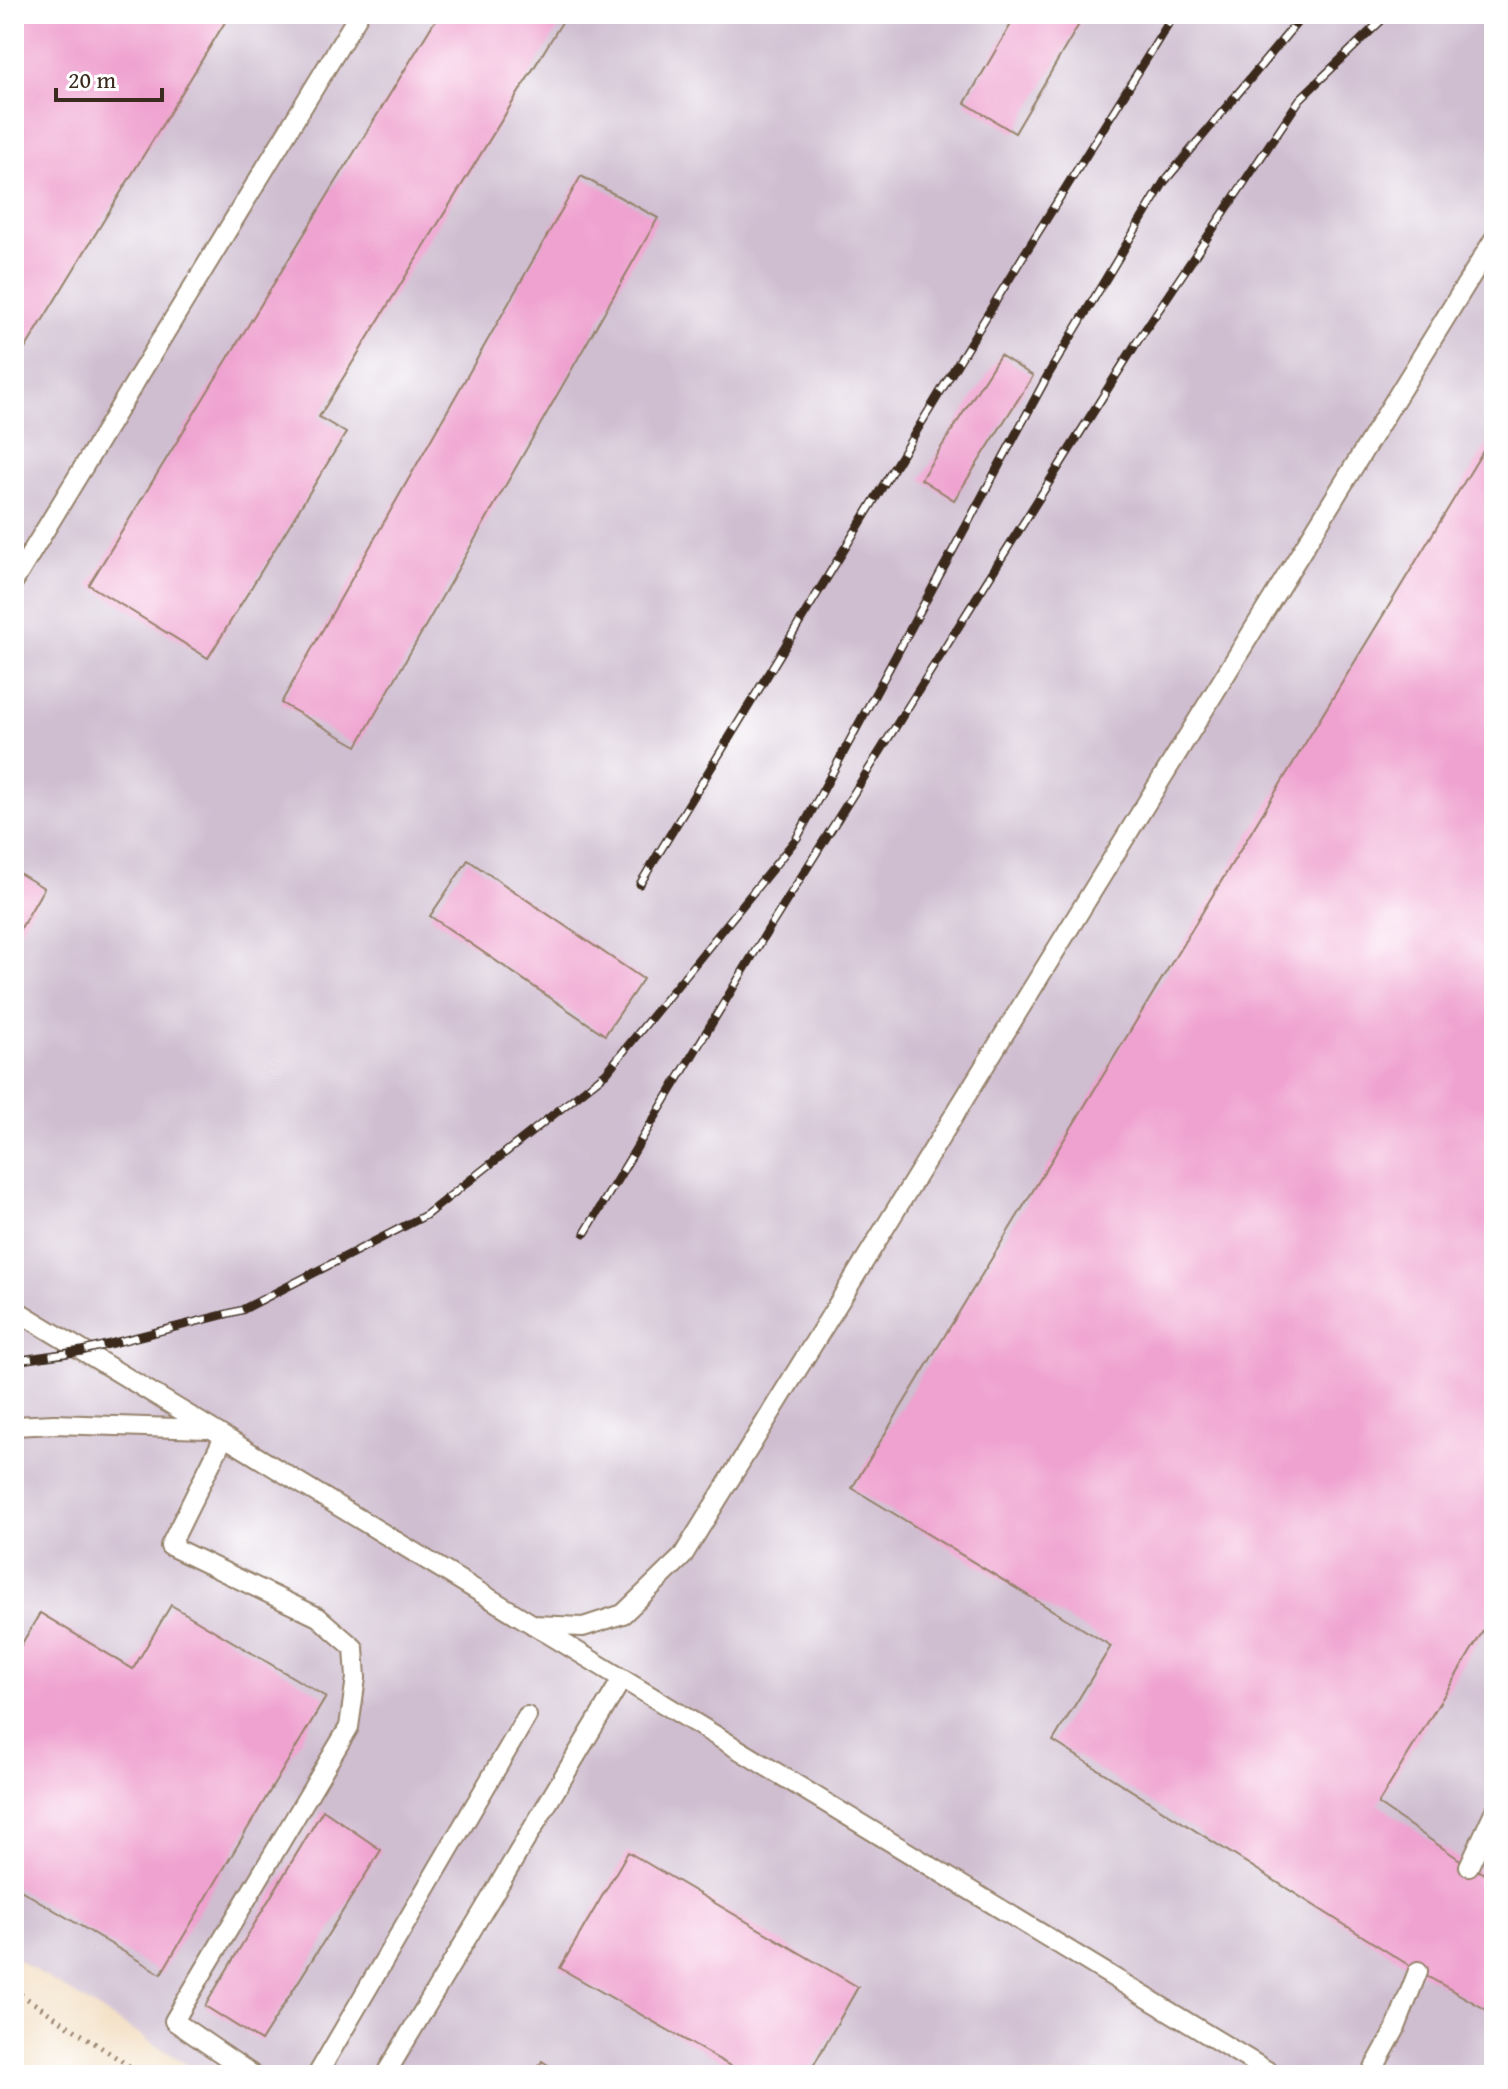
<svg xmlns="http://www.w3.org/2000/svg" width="1508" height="2089" viewBox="0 0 1508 2089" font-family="'Gentium Book Plus',serif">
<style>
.industrial{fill:#cfbdd0}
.building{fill:#efa1cf}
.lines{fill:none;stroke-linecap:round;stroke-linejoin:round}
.service-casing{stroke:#96826c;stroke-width:22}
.path{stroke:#96826c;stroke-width:5;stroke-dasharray:2 6;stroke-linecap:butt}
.service{stroke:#fff;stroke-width:18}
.rail-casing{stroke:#3b2a1e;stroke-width:9}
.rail{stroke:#fff;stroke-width:6;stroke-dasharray:18;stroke-linecap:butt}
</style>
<rect width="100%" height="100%" fill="#fff"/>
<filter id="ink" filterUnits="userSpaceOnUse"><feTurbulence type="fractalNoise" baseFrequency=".0125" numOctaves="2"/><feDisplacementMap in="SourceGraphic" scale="16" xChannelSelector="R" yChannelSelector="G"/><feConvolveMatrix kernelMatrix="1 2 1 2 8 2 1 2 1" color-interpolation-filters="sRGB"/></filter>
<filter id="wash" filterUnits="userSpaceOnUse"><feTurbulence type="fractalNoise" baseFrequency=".006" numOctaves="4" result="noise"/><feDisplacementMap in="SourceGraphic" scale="32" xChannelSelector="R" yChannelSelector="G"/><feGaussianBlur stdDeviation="1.8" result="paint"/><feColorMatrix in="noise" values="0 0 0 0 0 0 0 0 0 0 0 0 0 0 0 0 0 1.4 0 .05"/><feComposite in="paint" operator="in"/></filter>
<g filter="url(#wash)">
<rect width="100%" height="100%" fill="#f1daba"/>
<path class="industrial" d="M14 14H1494V2075H204L14 1957Z"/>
<g id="blocks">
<path class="building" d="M14 14H230L14 367Z
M439 14H567L319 417 346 433 208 658 89 585Z
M1017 14H1085L1015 133 965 103Z
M581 176 658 218 357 746 281 703Z
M1000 355 1033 376 954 500 921 479Z
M1494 433V1613L1378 1804 1469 1866 1494 1879V2014L1418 1971 1053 1741 1111 1646 852 1488Z
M468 860 643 979 605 1035 430 916Z
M14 870 44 888 14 940Z
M171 1605 326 1697 161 1974 14 1886V1657L40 1613 133 1669Z
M323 1810 381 1850 261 2041 205 2006Z
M628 1852 858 1987 808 2075H746L560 1968Z
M542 2061 563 2075H534Z"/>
</g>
</g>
<g filter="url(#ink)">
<use href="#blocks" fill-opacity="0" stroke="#96826c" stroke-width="2"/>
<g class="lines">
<g class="service-casing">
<path id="service" d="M14 581 359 14
M14 1309 1274 2075
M14 1426 54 1424 207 1429
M224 1437 170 1546 318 1617 354 1648 356 1678 349 1727 174 2021 253 2075
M533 1625 583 1627 623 1614 682 1557 1494 239
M1469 1866 1494 1812
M317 2075 527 1716
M385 2075 622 1679
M1370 2075 1395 2030 1418 1971"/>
</g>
<path class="path" d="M14 1990 143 2075"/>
<use href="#service" class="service"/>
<g class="rail-casing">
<path id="rail" d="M640 884 1022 258 1168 24 1177 14
M585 1233 768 930 1137 342 1300 99 1388 14
M14 1361 82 1351 242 1310 426 1215 606 1073 797 838 1048 375 1164 182 1304 14"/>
</g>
<use href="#rail" class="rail"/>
</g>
</g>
<rect width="1508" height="2089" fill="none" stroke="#fff" stroke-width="48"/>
<path d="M56 88v12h106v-12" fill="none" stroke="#3b2a1e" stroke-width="4"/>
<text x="68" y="88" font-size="24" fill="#3b2a1e" stroke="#ffffff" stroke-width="6" paint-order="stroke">20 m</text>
</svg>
